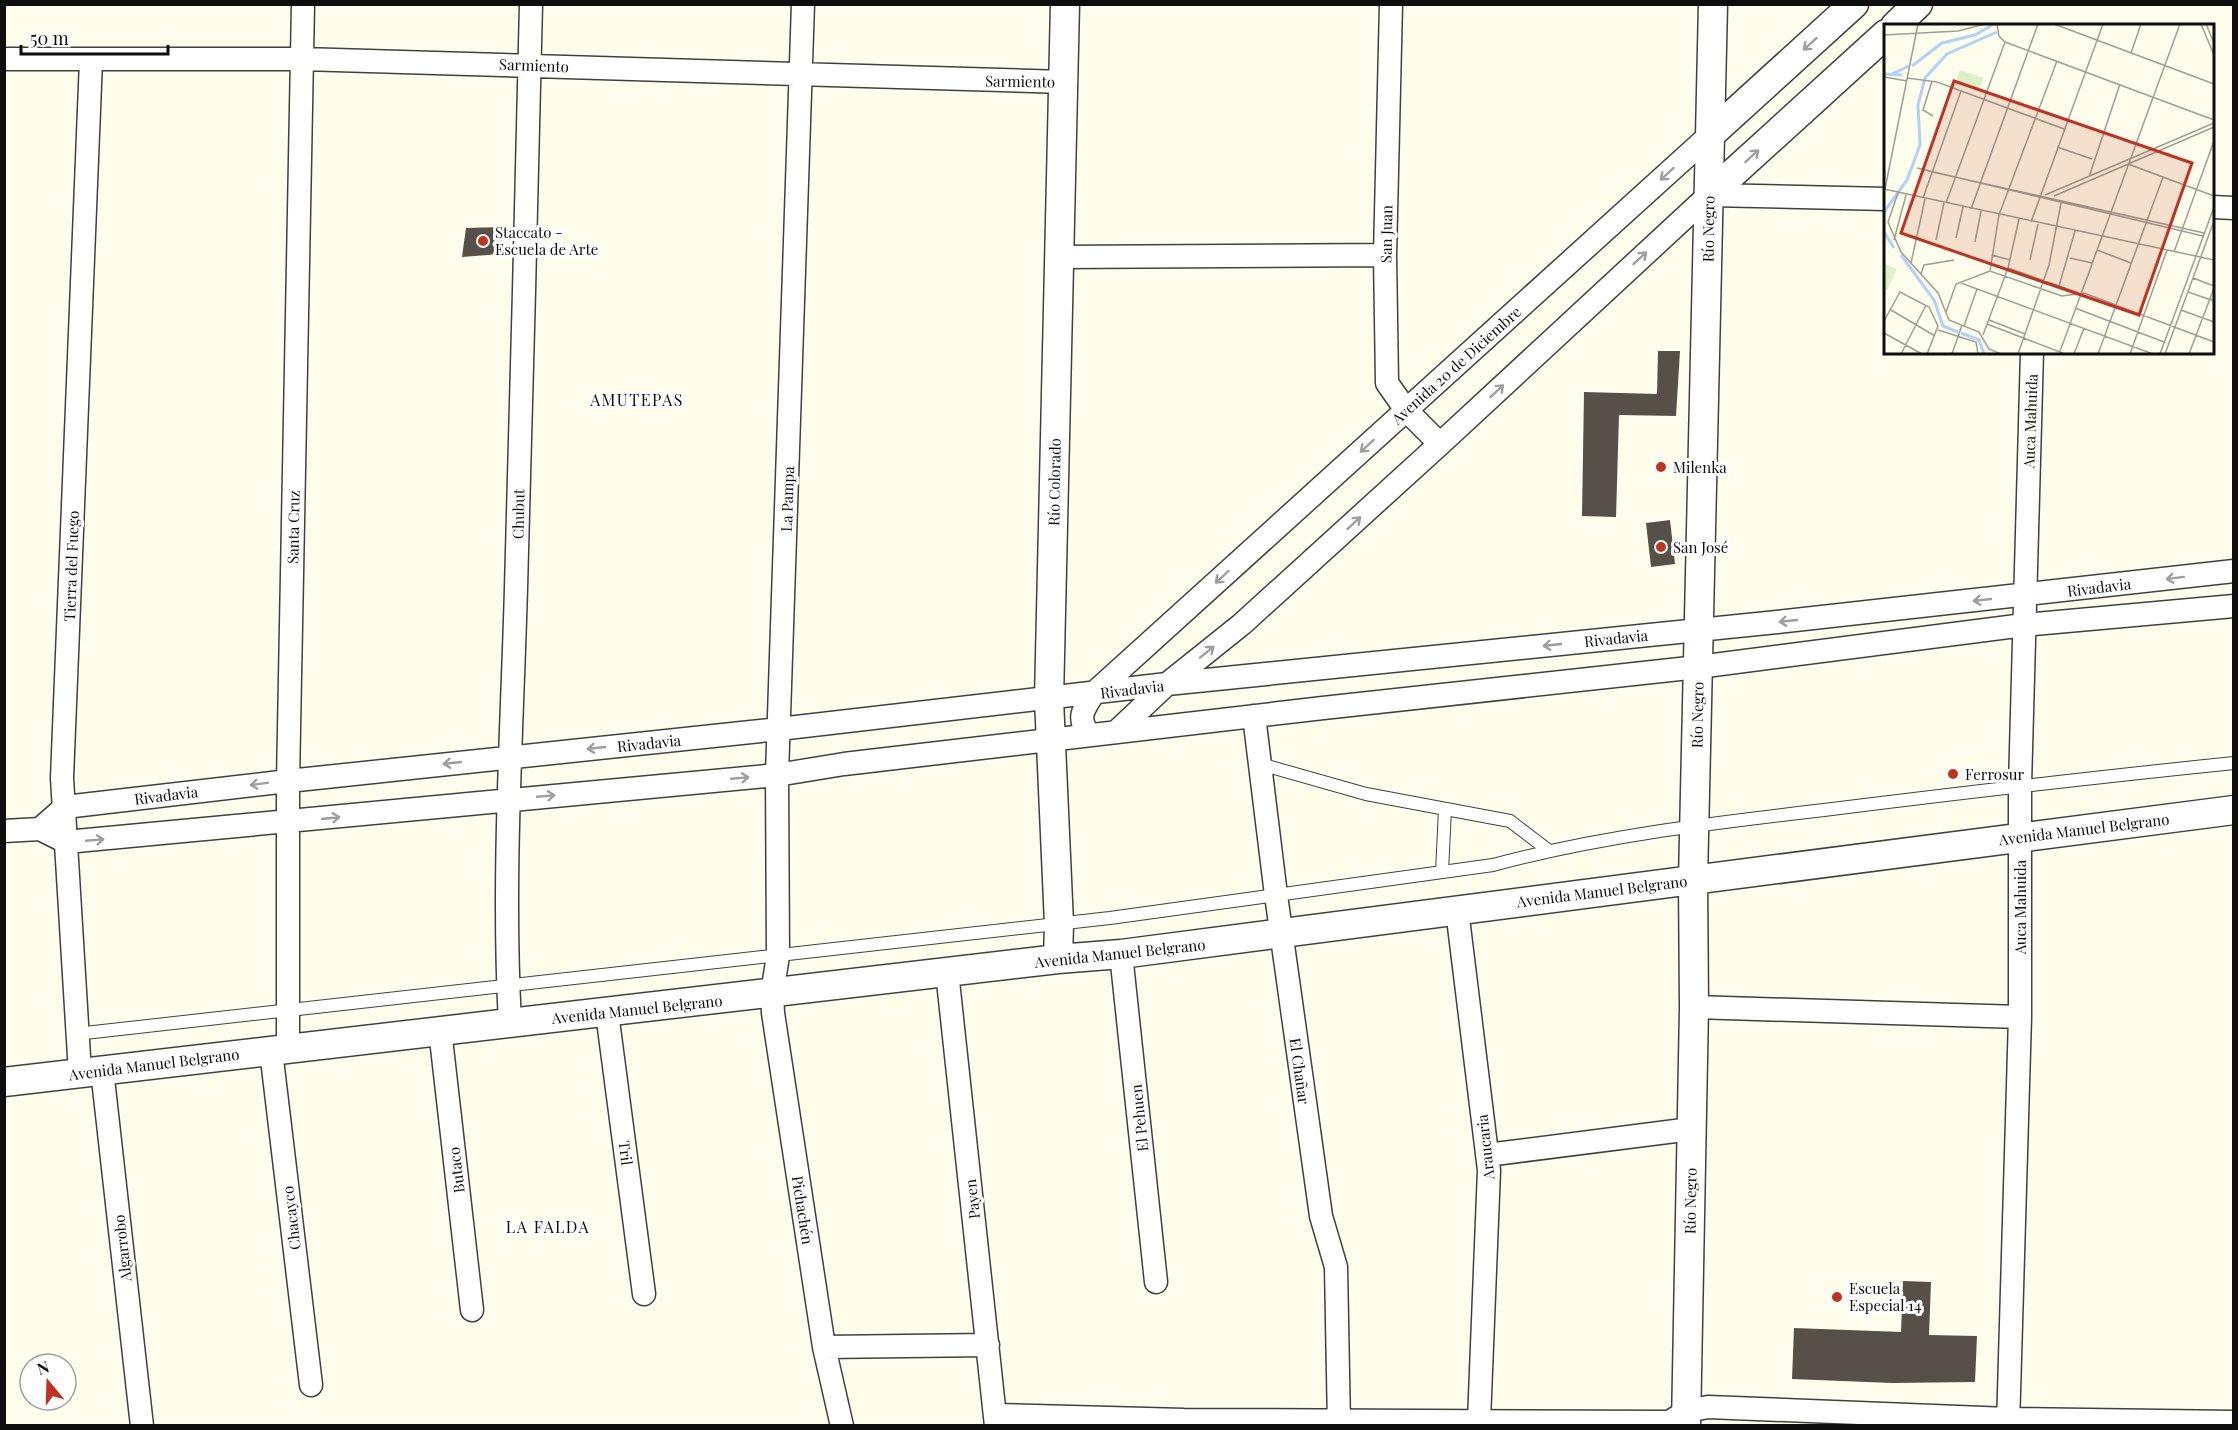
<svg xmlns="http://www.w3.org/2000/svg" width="2238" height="1430" viewBox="0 0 2238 1430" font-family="'Playfair Display',serif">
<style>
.building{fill:#565049}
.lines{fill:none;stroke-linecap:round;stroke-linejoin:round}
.service-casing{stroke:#404040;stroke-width:14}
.minor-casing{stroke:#404040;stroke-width:25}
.tertiary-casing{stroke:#404040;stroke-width:31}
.service{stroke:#fff;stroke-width:12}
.minor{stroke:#fff;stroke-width:22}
.tertiary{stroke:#fff;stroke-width:28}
.oneway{stroke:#9e9e9e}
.poi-dot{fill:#be3424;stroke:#fff;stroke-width:2}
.labels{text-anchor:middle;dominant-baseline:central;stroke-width:6;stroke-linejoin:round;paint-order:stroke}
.street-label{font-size:15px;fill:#0d0d0d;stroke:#fff}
.poi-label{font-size:15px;fill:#0d0d0d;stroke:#fff;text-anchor:start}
.neighbourhood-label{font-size:16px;letter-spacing:1.5px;fill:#0d0d0d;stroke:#fff}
.inset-river{fill:none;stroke:#b1d2f7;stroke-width:3}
.inset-road{fill:none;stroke:#9e9e93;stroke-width:1.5}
.view{fill:#be3424;fill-opacity:0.15;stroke:#be3424;stroke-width:3}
.inset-edge{fill:none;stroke:#0d0d0d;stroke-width:3}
</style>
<rect width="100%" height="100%" fill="#fffeed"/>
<path class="building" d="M504 227 500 254 462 257 466 228Z
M1658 351H1680L1676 416 1619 415 1616 517 1582 516 1584 392 1657 394Z
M1670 520 1675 564 1651 567 1646 523Z
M1903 1281 1931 1282 1929 1335 1977 1336 1975 1382 1892 1383 1792 1379 1794 1328 1901 1332Z"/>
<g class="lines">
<g class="service-casing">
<path id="service" d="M1260 764 1366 794 1510 821 1548 850
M1442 872 1445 809
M76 1034 1110 918 1493 865C1601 836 1713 823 1824 810 1960 793 2097 777 2234 763"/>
</g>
<g class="minor-casing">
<path id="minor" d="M803 4 777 775 778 956 772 993 773 1013 824 1347 842 1426
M1391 4 1385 255 1387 383 1406 410 1440 444
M4 59H302L1064 82
M2212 207 2234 208
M1059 257 1385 255
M1254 716 1276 895 1321 1216 1336 1267 1339 1426
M1116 732 1167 684 1242 624 1440 444 1709 195 1886 199
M1090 735C1076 719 1083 709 1094 693L1710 135
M40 829 65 807 288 781 779 729 1167 684 1777 622 2234 571
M4 831 40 829 66 842 777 775 844 764 1323 708 1698 667 2024 625 2234 606
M1457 910 1489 1170 1479 1421
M1121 954 1156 1282
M947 972 996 1426
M1694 1007 2020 1017
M607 1013 644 1294
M510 1023C502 878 512 732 516 588 522 393 526 199 531 4
M440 1030 472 1310
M288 1049V781L303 4
M271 1051 311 1385
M102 1070 142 1426
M80 1073 62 778 91 60
M1487 1155 1691 1129
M824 1347 988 1345
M996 1415 1184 1420 1669 1422
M1674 1419 1687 1411 1708 1407 2008 1419 2234 1422
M2008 1426 2020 1017V785L2032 352"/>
</g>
<g class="tertiary-casing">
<path id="tertiary" d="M1895 26 1918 4
M1710 135 1854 4
M1709 195 1886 34
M1058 959 1059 924 1049 699 1065 4
M4 1082 1058 959 1121 954 2234 810
M1686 1426 1694 1007 1693 880 1713 4"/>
</g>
<use href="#service" class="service"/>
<use href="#minor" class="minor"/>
<use href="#tertiary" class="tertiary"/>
</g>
<defs><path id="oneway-shaft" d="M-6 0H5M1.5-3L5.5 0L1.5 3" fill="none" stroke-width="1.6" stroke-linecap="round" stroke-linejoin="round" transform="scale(1.5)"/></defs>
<g class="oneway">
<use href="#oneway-shaft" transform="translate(1810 44) rotate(138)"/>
<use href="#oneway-shaft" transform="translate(1752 156) rotate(-42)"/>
<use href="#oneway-shaft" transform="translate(1667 174) rotate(138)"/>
<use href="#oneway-shaft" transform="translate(1640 258) rotate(-43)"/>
<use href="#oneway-shaft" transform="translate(1497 391) rotate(-43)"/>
<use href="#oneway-shaft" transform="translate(1367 446) rotate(138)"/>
<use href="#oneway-shaft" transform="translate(1354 523) rotate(-42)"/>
<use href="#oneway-shaft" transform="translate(1222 577) rotate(138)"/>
<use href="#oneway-shaft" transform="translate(2175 578) rotate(173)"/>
<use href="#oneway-shaft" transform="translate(1982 600) rotate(174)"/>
<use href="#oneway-shaft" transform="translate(1788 621) rotate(174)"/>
<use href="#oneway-shaft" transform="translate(1552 645) rotate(174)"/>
<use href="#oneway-shaft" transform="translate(1207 652) rotate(-39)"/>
<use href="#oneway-shaft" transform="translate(596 748) rotate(174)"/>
<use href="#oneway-shaft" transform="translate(452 763) rotate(174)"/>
<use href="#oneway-shaft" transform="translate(740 778) rotate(-5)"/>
<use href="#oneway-shaft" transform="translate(259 784) rotate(173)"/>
<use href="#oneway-shaft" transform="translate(546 796) rotate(-5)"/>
<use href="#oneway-shaft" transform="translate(331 818) rotate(-6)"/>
<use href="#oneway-shaft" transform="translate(95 840) rotate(-5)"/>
</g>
<g class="poi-dot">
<circle cx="483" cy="241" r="6"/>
<circle cx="1661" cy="467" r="6"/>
<circle cx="1661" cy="547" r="6"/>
<circle cx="1953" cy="774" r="6"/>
<circle cx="1837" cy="1297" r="6"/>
</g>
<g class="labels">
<g class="street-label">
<text transform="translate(534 65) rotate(2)">Sarmiento</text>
<text transform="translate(1020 81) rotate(1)">Sarmiento</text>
<text transform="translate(1708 229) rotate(-89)">Río Negro</text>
<text transform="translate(1386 234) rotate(-89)">San Juan</text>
<text transform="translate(1456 365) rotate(-42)">Avenida 20 de Diciembre</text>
<text transform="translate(2030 421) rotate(-88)">Auca Mahuida</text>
<text transform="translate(1054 482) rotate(-89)">Río Colorado</text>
<text transform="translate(787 499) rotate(-88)">La Pampa</text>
<text transform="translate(518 514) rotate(-89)">Chubut</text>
<text transform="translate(293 527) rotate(-89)">Santa Cruz</text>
<text transform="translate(71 566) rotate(-88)">Tierra del Fuego</text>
<text transform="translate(2099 587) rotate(-7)">Rivadavia</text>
<text transform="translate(1616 638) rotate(-6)">Rivadavia</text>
<text transform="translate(1132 689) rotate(-7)">Rivadavia</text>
<text transform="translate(1697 715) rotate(-89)">Río Negro</text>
<text transform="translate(649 743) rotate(-6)">Rivadavia</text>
<text transform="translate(166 795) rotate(-7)">Rivadavia</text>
<text transform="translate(2084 829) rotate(-7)">Avenida Manuel Belgrano</text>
<text transform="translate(1602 891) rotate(-7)">Avenida Manuel Belgrano</text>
<text transform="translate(2020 907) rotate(-90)">Auca Mahuida</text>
<text transform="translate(1120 953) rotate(-6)">Avenida Manuel Belgrano</text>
<text transform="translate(637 1009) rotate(-6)">Avenida Manuel Belgrano</text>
<text transform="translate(154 1064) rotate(-7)">Avenida Manuel Belgrano</text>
<text transform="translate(1300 1071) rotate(82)">El Chañar</text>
<text transform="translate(1139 1118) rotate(-96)">El Pehuen</text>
<text transform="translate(1485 1147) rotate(-96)">Araucaria</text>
<text transform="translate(626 1153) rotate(83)">Tril</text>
<text transform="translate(456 1170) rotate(-97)">Butaco</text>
<text transform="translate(972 1199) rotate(-96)">Payen</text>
<text transform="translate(1690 1201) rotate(-89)">Río Negro</text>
<text transform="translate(803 1210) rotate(81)">Pichachén</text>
<text transform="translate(291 1218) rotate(-97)">Chacayco</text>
<text transform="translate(122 1248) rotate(-96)">Algarrobo</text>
</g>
<g class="poi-label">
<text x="495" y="232">Staccato -<tspan x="495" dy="17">Escuela de Arte</tspan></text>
<text x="1673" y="467">Milenka</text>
<text x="1673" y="547">San José</text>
<text x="1965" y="774">Ferrosur</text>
<text x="1849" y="1288">Escuela<tspan x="1849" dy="17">Especial 14</tspan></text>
</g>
<g class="neighbourhood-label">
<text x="637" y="399">AMUTEPAS</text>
<text x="548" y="1226">LA FALDA</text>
</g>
</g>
<g transform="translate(1884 24)">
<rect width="330" height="330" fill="#fffeed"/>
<path d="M76 46 100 54 95 66 72 57ZM1 240 13 245 3 267 0 265Z" fill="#ddf1c8"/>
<path class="inset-river" d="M28 42 58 19 91 11 110 0M0 50 18 51M8 50 25 42M0 188 23 156 36 121 34 81 41 54 63 30 113 8M0 208 10 224M17 231 50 276 59 302 74 308M77 309 95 316 100 330"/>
<path class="inset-road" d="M113 0 115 12 121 18 330 96M170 0 330 60M317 0 330 31M322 0 330 19M0 11 74 7 101 0M247 29 257 0M0 53 23 57M23 54 53 58 180 105M48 57 39 86 49 92M173 123 208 135M244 140 330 172M33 144 319 212M44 147 320 209M205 153 236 60M0 165 330 236M1 165 34 0M14 169 4 198 17 228 54 269 65 296 95 308 105 325 117 330M161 171 330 99M170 172 330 103M39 174 77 67M62 179 121 18M87 185 154 0M147 198 219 0M72 214 79 183M10 216 22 171M52 216 60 179M91 218 97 187M213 226 247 239M290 228 330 117M108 231 126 236M186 234 208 239M146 236 154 200M27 239 41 175M124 244 195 269M106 247 115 191 173 37M37 250 40 241 70 236M309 254 330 262M77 259 269 330M175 262 191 207M304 268 330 277M191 284 280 318M7 286 51 312M297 286 330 298M62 288 72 260 106 247 178 272 200 269 330 318M105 296 141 310M0 297 16 268 45 283 54 302 43 330M103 300 181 330M80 302 93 265M54 306 92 318 94 330M0 309 38 330M99 311 124 244 135 195M17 330 42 281M68 330 78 301M134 330 165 241 177 179M175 330 296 0M190 330 200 304M214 330 279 153M246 330 283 226M276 330 330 183M281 330 330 197M305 330 330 264"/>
<path class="view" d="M70 57 308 139 255 291 17 209Z"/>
<rect width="330" height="330" class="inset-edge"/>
</g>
<rect width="2238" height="1430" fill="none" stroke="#0d0d0d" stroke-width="12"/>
<g transform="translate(48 1382) rotate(341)"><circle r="28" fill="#ffffff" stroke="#9e9e9e" stroke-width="1.5"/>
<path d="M0-4.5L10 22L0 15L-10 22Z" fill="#be3424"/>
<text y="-9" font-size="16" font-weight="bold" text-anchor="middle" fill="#0d0d0d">N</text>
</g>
<path d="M21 45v9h147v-9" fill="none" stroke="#0d0d0d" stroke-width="3"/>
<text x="30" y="45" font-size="18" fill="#0d0d0d" stroke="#ffffff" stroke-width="4.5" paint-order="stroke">50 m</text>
</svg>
